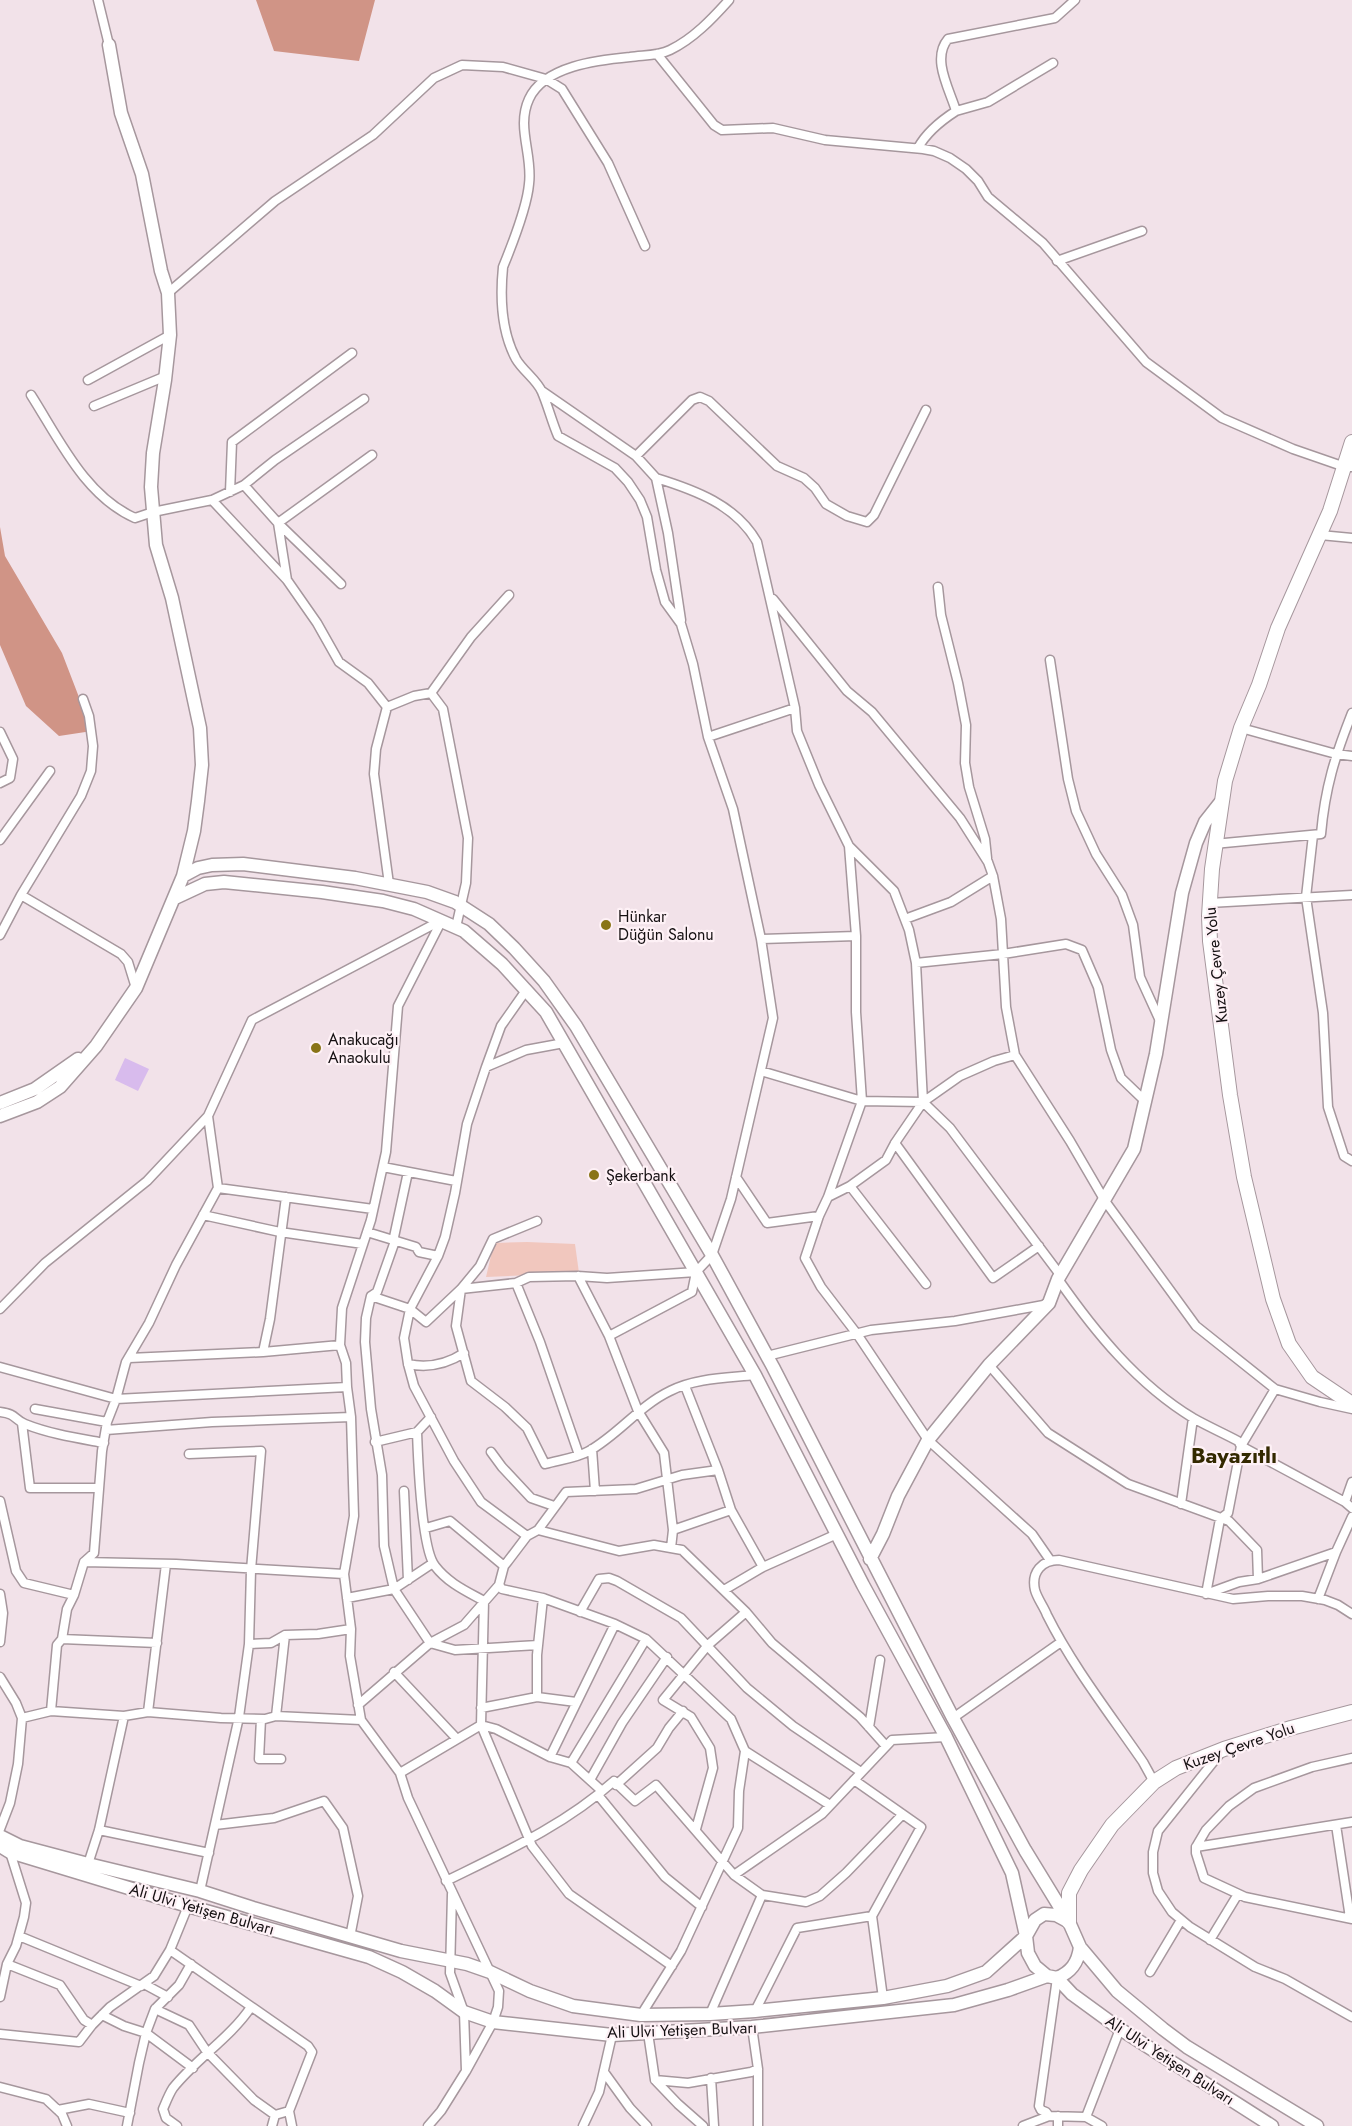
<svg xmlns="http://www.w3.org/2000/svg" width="1352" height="2126" viewBox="0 0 1352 2126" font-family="Jost,sans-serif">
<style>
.green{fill:#f1c7be}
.forest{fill:#d09486}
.water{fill:#d8bbed}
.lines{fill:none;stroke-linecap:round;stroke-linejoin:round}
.street-casing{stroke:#a6979d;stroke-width:11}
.secondary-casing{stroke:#a6979d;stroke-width:15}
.primary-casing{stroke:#a6979d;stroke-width:16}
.street{stroke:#fff;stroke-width:8}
.secondary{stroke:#fff;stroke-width:12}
.primary{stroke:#fff;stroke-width:14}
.poi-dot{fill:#897417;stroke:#fef1f6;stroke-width:2}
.labels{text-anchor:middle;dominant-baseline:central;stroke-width:4.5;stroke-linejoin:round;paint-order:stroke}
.poi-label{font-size:16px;fill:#151012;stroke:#fef1f6;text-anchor:start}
.street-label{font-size:16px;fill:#151012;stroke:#fef1f6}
.district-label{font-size:22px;font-weight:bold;fill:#332900;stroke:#fef1f6}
</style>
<rect width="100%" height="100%" fill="#f2e2e9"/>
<path class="green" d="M527 1242 575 1244 579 1273 486 1277 494 1243Z"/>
<path class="forest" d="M256 0H375L359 61 274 51Z
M0 527 5 556 62 653 92 731 59 736 26 706 0 645Z"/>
<path class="water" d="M125 1058 149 1069 138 1091 115 1080Z"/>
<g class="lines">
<g class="street-casing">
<path id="street" d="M98 0 109 45
M657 54 714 125 722 130 773 128 825 140 923 149 934 151 950 158 966 169 978 181 988 197 1043 243 1146 362 1222 418 1293 449 1345 467H1352
M956 111 988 102 1053 63
M918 148C926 133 942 120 956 111 950 90 931 59 948 39L1055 18 1075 0
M1057 261 1142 231
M168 293 275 201 373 135 434 78 462 65 503 67 546 79 562 89 608 163 645 246
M88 380 170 335
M542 391 636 456 656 478 668 533 681 620
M31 395C59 439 85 496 135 518L153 512 212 500 244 485 275 460 364 399
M94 406 166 376
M636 456 692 400 700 397 709 401 777 466 804 478 815 488 826 504 847 516 867 522 874 515 926 410
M656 478C695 490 736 505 757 542L795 708 797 731 819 785 849 846 856 936V1012L862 1101 828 1197 819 1216 805 1258 821 1287 857 1334 928 1440 1032 1534 1050 1560
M244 485 278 523 341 584
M230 492 232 442 352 353
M212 500 287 580 317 623 339 662 368 683 387 707 376 749 374 774 389 884
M1320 535 1352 538
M287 580 278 523 372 455
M938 587 941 615 958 683 966 725 965 763 969 787 985 839 987 858
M773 599 847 691 872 712 960 818 988 862 993 876 1001 919 1006 1007 1015 1055 1070 1141 1105 1201 1196 1326 1275 1389 1320 1402 1352 1409
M1050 660 1068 779 1076 811 1096 854 1122 895 1133 925 1140 977 1161 1023
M431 693 443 709 468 838 466 883 456 927
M387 707 414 696 431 693 471 637 509 595
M1241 728 1336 754 1352 756
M0 732 13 759 10 778 0 783
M708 737 795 708
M1313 835 1306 897 1323 1013 1328 1107 1344 1156 1352 1161
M0 840 50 771
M1214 844 1321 834C1325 788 1335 756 1352 713
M849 846 894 891 909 930 916 963 923 1102 950 1128 1061 1276
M21 895 121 954 128 962 136 988
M1209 903 1352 895
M905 919 951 902 993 876
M0 935 21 895 81 796 91 771 93 746 89 716 83 699
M761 939 856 936
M916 963 1003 954 1066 944 1082 950 1098 987 1111 1050 1121 1078 1146 1102
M486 1067 501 1026 527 989
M761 1071 862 1101 923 1102
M895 1143 993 1278 1039 1246
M383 1167 456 1181
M408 1172 394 1237 395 1241 377 1292 371 1296 366 1318 365 1342 371 1409 382 1475 384 1546 394 1589 430 1643 455 1650 538 1645
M736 1177 767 1223 819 1216
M850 1186 926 1284
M218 1188 373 1209
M828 1197 850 1186 886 1160 895 1143 923 1102 960 1076 994 1061 1015 1055
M203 1215 280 1232 363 1244
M367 1232 416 1247 419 1252 438 1256
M696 1272 607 1278 578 1276 529 1277 516 1283 461 1289 456 1326 471 1381 505 1407 527 1428 545 1464C559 1460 577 1458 589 1451 619 1434 639 1406 670 1391 695 1378 727 1378 755 1375
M578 1276 609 1336 638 1411 664 1453 673 1530 671 1548
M1058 1279C1095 1332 1137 1384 1193 1418 1207 1426 1223 1433 1238 1441L1241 1446 1345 1502 1352 1508
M516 1283 540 1342 579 1455
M371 1296 410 1309 426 1322 461 1289 480 1266 493 1239 537 1221
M0 1309 45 1263 147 1181 208 1116 252 1020 442 920
M609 1336 692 1292 696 1272 712 1255 731 1199 773 1018 761 939 733 809 708 737 693 664 681 624 665 602 656 570 647 517 640 500 628 482 615 468 558 436C552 422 548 406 542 392 537 380 523 371 516 359 501 331 500 297 503 267 512 245 527 207 529 184 533 155 516 127 529 99 544 66 598 60 630 57 643 55 658 56 670 50 693 39 712 19 729 0
M263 1352 270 1319 286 1197
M767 1356 871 1330 955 1321 1049 1304
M129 1358 263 1352 340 1345
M408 1364C427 1368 447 1364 464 1353
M989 1365 1048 1433 1128 1484 1229 1521 1257 1550 1258 1579
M0 1367 116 1399 347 1387
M685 1386 718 1470 731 1510 763 1567
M1275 1389 1241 1446 1228 1513 1220 1519 1206 1594 1239 1582 1258 1579 1336 1552 1352 1517
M35 1409 107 1422
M0 1412C17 1414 13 1419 25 1424 50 1434 77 1438 104 1443
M22 1423 30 1488H97
M106 1430 212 1422 351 1417
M417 1432C418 1458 421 1548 435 1566 448 1583 466 1591 484 1601L481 1725 532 1846 569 1894 672 1966
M375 1442 417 1432 431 1417
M592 1449 595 1491
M491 1452 502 1467 531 1498 554 1506
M189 1454 261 1451 251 1570 249 1644 239 1717 200 1891
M404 1491 408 1580
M0 1501 16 1571 24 1583 74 1595
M1345 1502 1352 1482
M1181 1504 1193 1418
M426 1528 450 1521 504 1566
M538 1530 619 1551 654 1545 682 1550 746 1612 772 1643 860 1717 886 1746
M673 1530 731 1510
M527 1536 481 1502 454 1461 414 1386 408 1364 404 1338 410 1309 438 1256 445 1237 455 1193 467 1124 486 1067 526 1050 564 1043
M84 1562 176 1564 344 1574
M499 1585 502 1589 543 1598 615 1624 646 1639 731 1719 745 1751 739 1791 738 1828 681 1951 641 2015
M724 1590 763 1567 837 1534
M0 1594 3 1613 0 1642
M347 1598 394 1589 433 1563
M1318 1599 1336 1552
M580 1612 599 1579 609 1578 617 1581 681 1618 747 1688 793 1726 861 1772
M62 1639 157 1643
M249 1644 271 1643 285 1635 318 1634 351 1629
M394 1672 457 1739
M0 1677 16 1703 22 1718 18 1764 10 1803 0 1829
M537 1697V1655L543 1598
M358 1705 430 1643 464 1625 499 1585 504 1566 508 1561 527 1536 538 1530 566 1492 636 1489 682 1475 718 1470
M481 1708 537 1697 576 1702
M51 1711 57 1645 62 1639 67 1609 74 1595 84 1562 94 1553 102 1451 107 1422 116 1399 126 1362 149 1323 176 1265 218 1188 208 1116
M148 1712 166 1564
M276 1716 285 1635
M22 1718 51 1711 124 1716 148 1712 221 1718 265 1719 276 1716 361 1720
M953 1718 1061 1642
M261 1719 259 1759H281
M869 1727 880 1660
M745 1751 830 1805
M1222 1751 1158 1831 1153 1852V1873L1158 1891 1172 1912 1190 1927 1255 1967 1285 1979 1352 2017
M550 1757 615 1624
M1352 1758 1312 1767 1254 1788 1229 1806 1206 1830 1196 1847V1853L1204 1878 1245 1897 1352 1919
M571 1763 646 1639
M400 1773 481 1725 496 1729 550 1757 571 1763 602 1791
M590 1780 622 1723 667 1657
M854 1780 921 1827 872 1916 883 1998
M1154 1782 1143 1762C1110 1714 1073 1667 1047 1615 1044 1607 1037 1598 1035 1590 1031 1572 1042 1560 1059 1560L1233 1599 1268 1596H1302L1325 1600 1338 1605 1352 1614
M616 1785 657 1748 669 1728 683 1711
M598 1795 665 1877 702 1907
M215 1825 274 1818 324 1801 343 1828 358 1896 350 1937
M1336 1825 1350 1918
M696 1829 713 1768 710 1748 691 1717 663 1700 708 1645 746 1612
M99 1830 209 1853
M1196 1847 1352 1822
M88 1864 99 1830 124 1716
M734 1875 822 1814 892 1740 946 1737
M446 1881C505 1852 565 1825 614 1781L635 1801 656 1785 734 1875 762 1895 806 1902 820 1896 846 1873 902 1815
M452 1894 450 1973 464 2012 466 2071
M19 1936 141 1986
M1210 1940 1238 1894
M170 1950 308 2046 312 2052 289 2111 292 2126
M7 1964 60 1985 84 2020 92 2025
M1150 1972 1181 1920
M144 1984 168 1997
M0 1997 7 1964 16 1946 24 1917 26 1903 10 1852
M155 2009 189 2025 207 2052 254 2100 275 2115 289 2111
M755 2011 797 1928 872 1916
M710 2014 762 1895
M102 2015 124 2026 146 2033 193 2068
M752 2027 758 2069V2126
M648 2033 655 2080 678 2104 703 2126
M0 2034 79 2042 92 2025 110 2007 154 1976 170 1950 188 1906
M604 2072 630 2108 647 2126
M711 2078 714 2126
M655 2080 688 2083 751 2072 758 2069
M0 2087 46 2099 62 2114 67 2126
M58 2110 89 2104 130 2113
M1049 2116 1046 2112 1041 2110 1039 2106 1057 1978
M1086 2117 1120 2029
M127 2126 139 2063 146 2033 155 2009 179 1985 191 1964
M177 2126 166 2118 163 2109C166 2102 169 2094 173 2088 197 2058 230 2038 251 2007
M272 2126 275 2115
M428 2126 441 2111 466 2071 493 2022 498 2007 499 1991 408 1798 400 1773 361 1720 350 1656 351 1629 344 1574 354 1516 351 1417 347 1387 346 1363 340 1345 342 1308 371 1220 386 1152 398 1006 442 920
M583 2126 599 2092 612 2035
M1023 2126 1049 2116 1086 2117 1102 2126
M1058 2126V2116"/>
</g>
<g class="secondary-casing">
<path id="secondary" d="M183 876 198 868 212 865 243 864 355 878 427 892 455 902 489 924 514 948 544 981 576 1026 712 1255 773 1367 953 1718 1025 1850 1069 1922 1080 1947 1117 1991 1163 2029 1187 2047 1317 2126
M0 1103 35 1089 78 1059
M0 1116 37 1102 60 1087 96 1046 136 988 183 876 194 831 198 801 202 765 200 728 172 598 156 545 151 487 153 453 165 380 170 335 168 293 161 271 142 174 121 113 109 45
M870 1559 883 1534 898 1496 928 1440 989 1365 1049 1303 1058 1279 1134 1149 1156 1054 1182 893 1196 843 1205 822 1220 803
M0 1836 20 1846 88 1864 200 1891 253 1908 401 1951 467 1964 490 1972 530 1991 573 2006 641 2015 710 2014 755 2011 883 1998 947 1986 986 1972 1026 1936 1012 1873 946 1737 863 1585 755 1375 546 1012 502 964 464 931 414 909 383 901 322 892 224 882 205 884 175 898
M0 1846 10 1852 188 1906 369 1957 402 1972 435 1991 464 2012 493 2022 612 2035 752 2027 954 2005 1008 1990 1047 1976 1057 1978 1072 1994 1120 2029 1272 2126
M1047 1976 1035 1966 1028 1953 1026 1936 1035 1920 1044 1914 1056 1915 1069 1922
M1057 1978C1071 1972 1078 1963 1080 1947"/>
</g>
<g class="primary-casing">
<path id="primary" d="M1352 442 1330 511 1278 628 1259 685 1241 728 1225 781 1212 869 1209 916 1210 941 1230 1095 1244 1177 1273 1299 1289 1344 1312 1377 1352 1404
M1069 1922V1893L1081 1870 1112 1825 1154 1782 1176 1768 1224 1749 1291 1728 1352 1712"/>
</g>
<use href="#street" class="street"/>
<use href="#secondary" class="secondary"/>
<use href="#primary" class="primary"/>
</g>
<g class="poi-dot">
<circle cx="606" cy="925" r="6"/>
<circle cx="316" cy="1048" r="6"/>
<circle cx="594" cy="1175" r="6"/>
</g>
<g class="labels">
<g class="poi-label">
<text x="618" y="916">Hünkar<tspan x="618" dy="18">Düğün Salonu</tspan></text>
<text x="328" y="1039">Anakucağı<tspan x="328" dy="18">Anaokulu</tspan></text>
<text x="606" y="1175">Şekerbank</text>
</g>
<g class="street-label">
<text transform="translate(1216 965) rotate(-96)">Kuzey Çevre Yolu</text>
<text transform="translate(1239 1746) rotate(-19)">Kuzey Çevre Yolu</text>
<text transform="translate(202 1909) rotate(16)">Ali Ulvi Yetişen Bulvarı</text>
<text transform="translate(682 2030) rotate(-2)">Ali Ulvi Yetişen Bulvarı</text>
<text transform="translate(1170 2060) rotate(33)">Ali Ulvi Yetişen Bulvarı</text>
</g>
<g class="district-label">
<text x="1234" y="1455">Bayazıtlı</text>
</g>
</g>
</svg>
